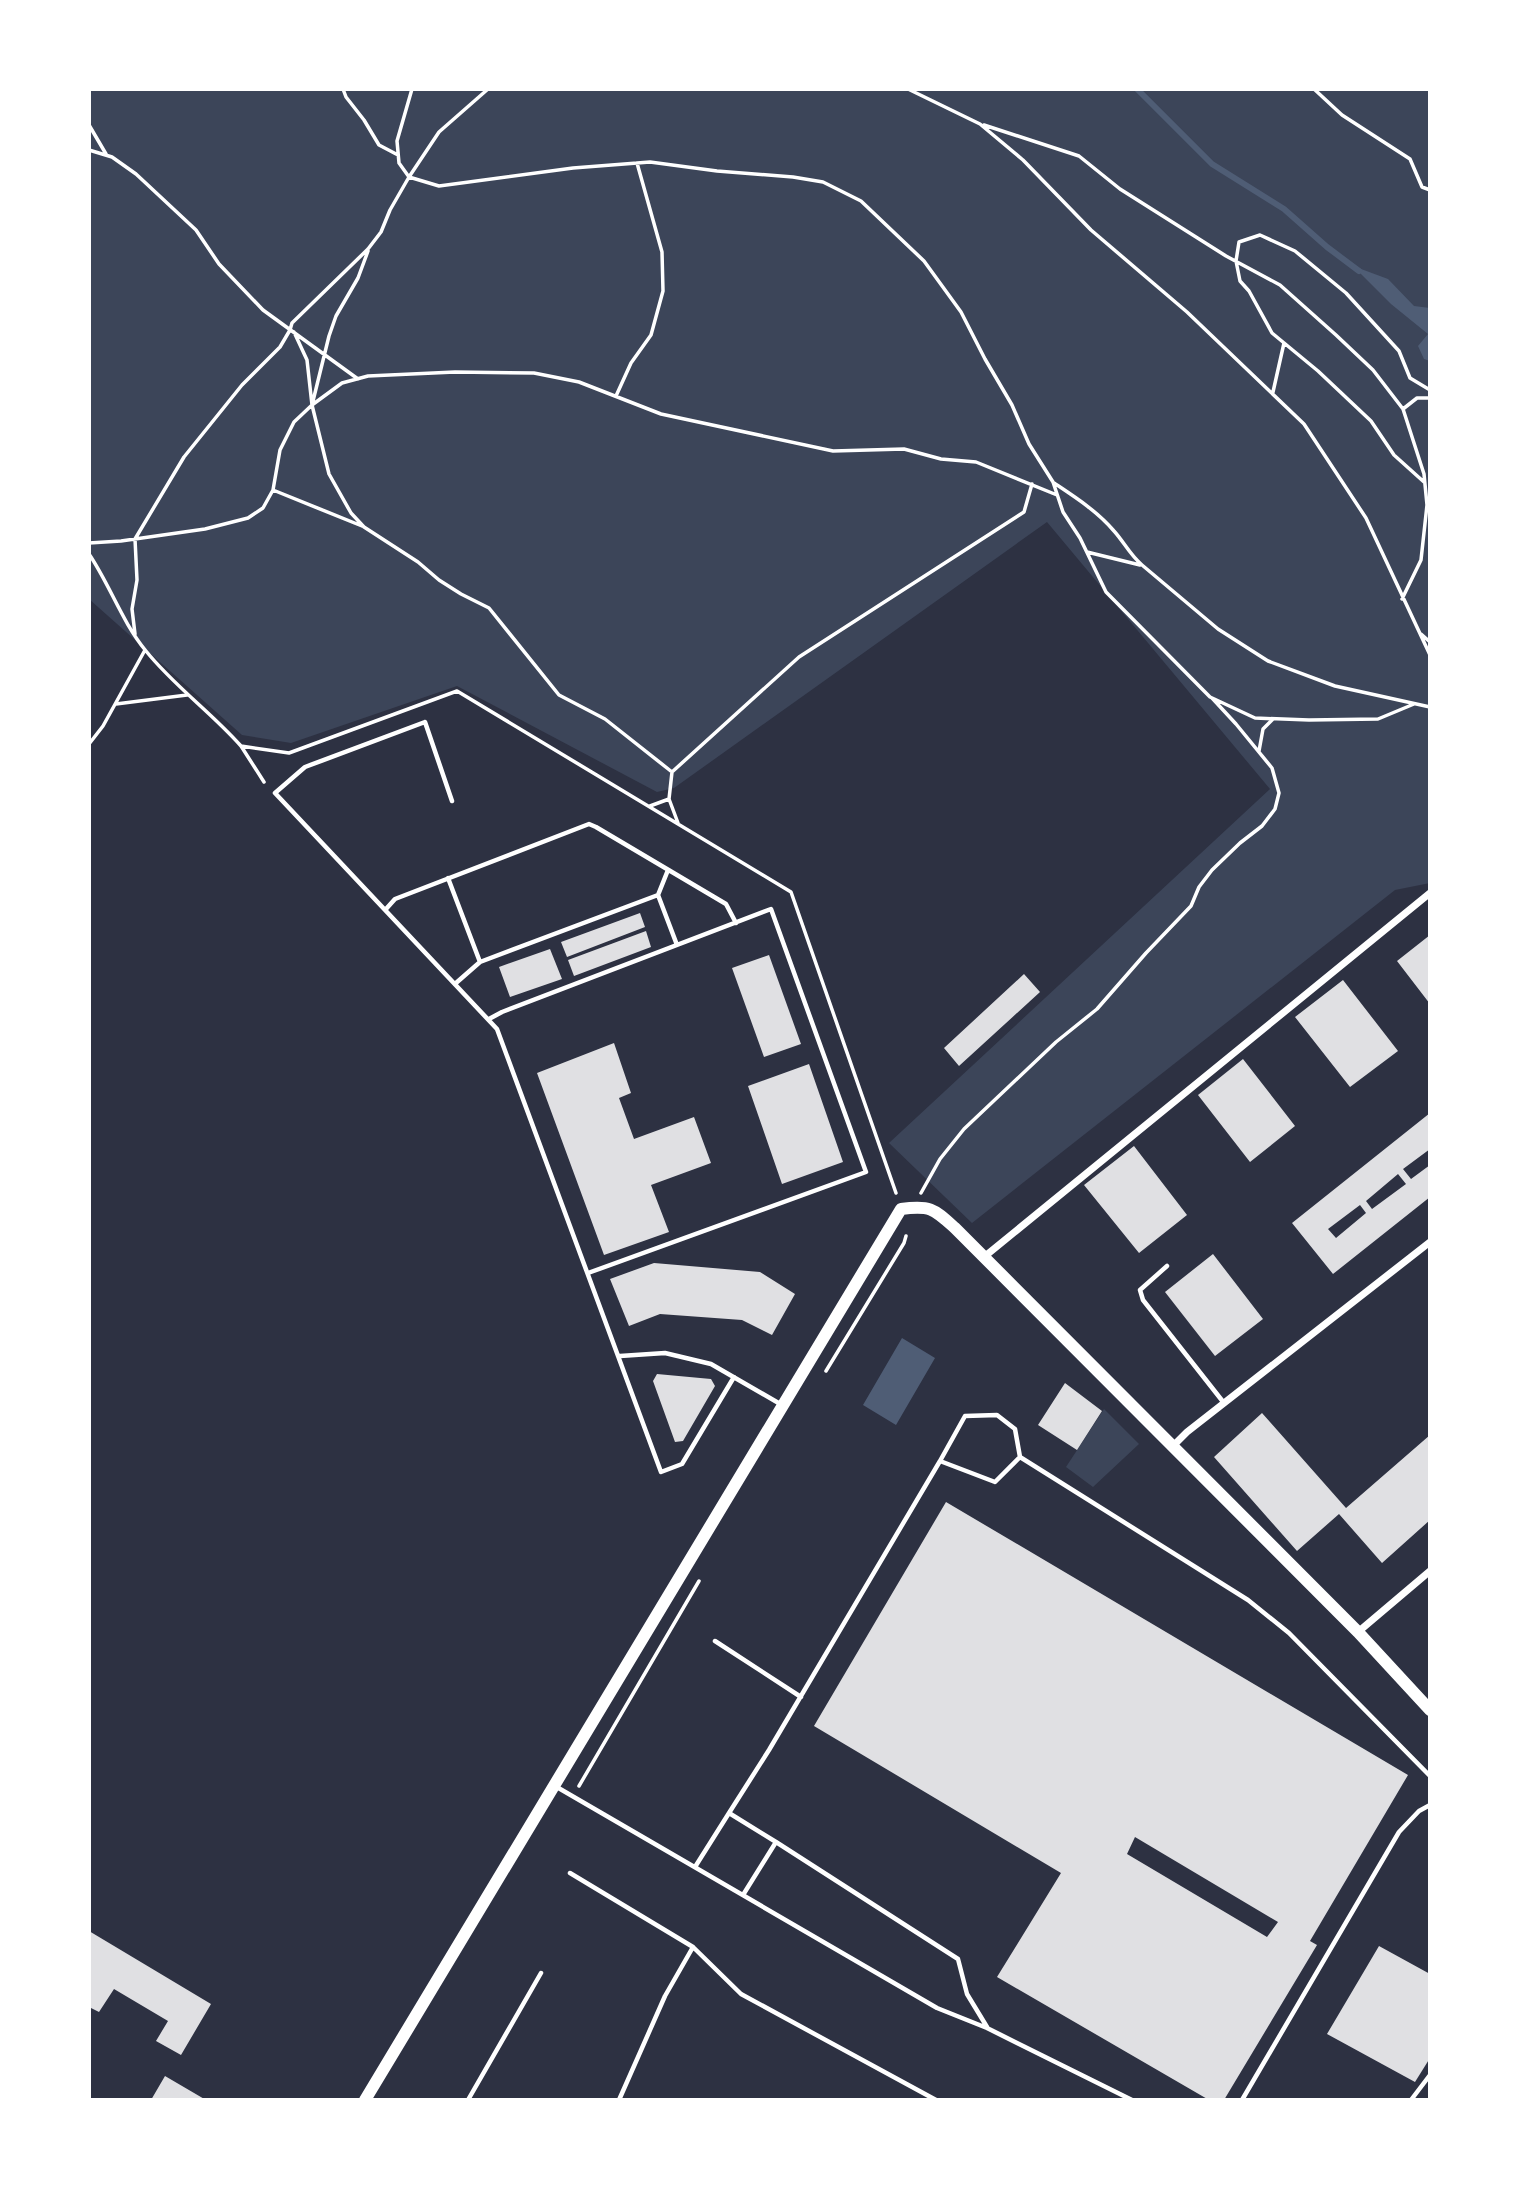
<svg xmlns="http://www.w3.org/2000/svg" width="1519" height="2189" viewBox="0 0 1519 2189" font-family="Montserrat,sans-serif">
<style>
.green{fill:#3c4559}
.water{fill:#4f5d75}
.lines{fill:none;stroke-linecap:round;stroke-linejoin:round}
.stream{stroke:#4f5d75;stroke-width:6}
.building{fill:#e0e0e3;fill-rule:evenodd}
.path{stroke:#fff;stroke-width:3.5}
.service{stroke:#fff;stroke-width:4.5}
.minor{stroke:#fff;stroke-width:7}
.tertiary{stroke:#fff;stroke-width:12}
</style>
<rect width="100%" height="100%" fill="#2d3142"/>
<path class="green" d="M89 89H1430V883L1395 890 972 1223 889 1143 1270 789 1047 522 674 788 657 792 457 686 291 743 242 735 89 599Z
M1104 1409 1139 1444 1093 1487 1066 1467Z"/>
<path class="water" d="M1353 266 1388 279 1414 306 1430 308V361L1424 359 1418 346 1428 334 1391 304Z
M902 1338 935 1358 896 1425 863 1405Z"/>
<g class="lines">
<path class="stream" d="M1137 89 1212 164 1284 209 1327 247 1359 271"/>
</g>
<path class="building" d="M640 913 645 927 567 957 561 942Z
M646 931 651 947 574 976 568 960Z
M1430 935V1004L1397 961Z
M550 949 562 979 510 997 499 967Z
M769 955 801 1044 764 1057 732 968Z
M1024 974 1040 992 959 1066 944 1048Z
M1343 980 1398 1051 1350 1087 1295 1017Z
M614 1043 631 1093 619 1098 634 1139 694 1117 711 1163 651 1185 669 1232 604 1255 537 1073Z
M1243 1059 1295 1126 1250 1162 1198 1095Z
M809 1064 843 1162 782 1184 748 1086Z
M1430 1113V1149L1403 1169 1411 1179 1430 1165V1197L1333 1274 1292 1223ZM1398 1174 1406 1184 1372 1209 1366 1201ZM1360 1205 1366 1213 1336 1238 1328 1229Z
M1134 1146 1187 1215 1139 1253 1084 1185Z
M1213 1254 1263 1319 1215 1356 1165 1292Z
M654 1263 760 1272 795 1294 772 1335 742 1320 660 1314 629 1326 610 1279Z
M657 1374 711 1379 715 1386 683 1441 675 1442 653 1381Z
M1065 1383 1102 1411 1077 1450 1038 1425Z
M1262 1413 1346 1508 1430 1435V1520L1382 1563 1339 1514 1297 1551 1214 1457Z
M946 1502 1408 1775 1310 1941 1317 1945 1224 2100H1209L997 1977 1061 1873 814 1726ZM1135 1837 1278 1922 1267 1937 1127 1854Z
M89 1931 211 2004 181 2055 156 2041 168 2021 114 1989 99 2012 89 2007Z
M1379 1946 1430 1974V2058L1415 2082 1327 2034Z
M165 2076 206 2100H151Z"/>
<g class="lines">
<path class="path" d="M343 89 346 97 364 120 379 145 398 155
M412 89 397 141 399 163 409 177 439 186 573 168 650 162 717 171 793 177 823 182 861 201 924 261 961 312 985 359 1012 405 1029 444 1053 482 1063 512 1080 538 1106 592 1210 697 1255 718 1309 720 1378 719 1414 704
M908 89 980 124 1023 160 1091 230 1187 312 1304 424 1366 518 1430 655
M1314 89 1342 115 1410 159 1422 187 1430 190
M89 125 106 154
M984 125 1079 156 1120 189 1226 256 1280 285 1336 335 1373 370 1403 409 1424 474 1427 505 1421 560 1402 599
M89 150 112 157 136 174 196 230 219 264 263 310 358 379
M294 332 307 360 312 405 329 474 351 513 364 527 418 562 439 580 461 594 489 608 559 695 605 719 672 772 669 799 650 806
M1273 392 1284 343
M616 396 631 363 651 335 663 291 662 252 637 163
M313 401 329 336 336 316 358 278 368 251
M1403 409 1417 398H1430
M1424 482 1394 455 1371 421 1318 371 1272 333 1249 291 1240 281 1236 261 1239 242 1260 235 1295 251 1346 293 1399 351 1410 378 1430 390
M1054 483C1075 497 1097 511 1114 531 1124 542 1130 555 1142 565L1218 629 1268 661 1335 686 1430 707
M273 490 362 526
M89 543 121 541 205 529 248 518 263 508 273 490 280 450 294 422 312 405 342 383 368 376 455 372 534 373 579 382 661 414 833 451 904 449 941 459 976 462 1057 495
M1087 552 1140 565
M89 554C110 585 122 622 146 651 174 686 211 712 241 746L289 753 457 691 791 892 896 1193
M135 634 132 609 137 580 135 539 184 457 242 385 280 347 290 330 292 323 368 249 381 232 390 210 409 177 439 132 488 89
M1421 634 1430 642
M116 704 187 695
M89 744 103 726 145 650
M241 746 264 782
M1259 751 1263 729 1273 719
M672 772 799 657 1024 512 1032 484
M669 799 678 823
M921 1193 940 1159 964 1129 1056 1042 1097 1009 1146 953 1191 906 1199 887 1212 870 1240 843 1262 826 1275 809 1279 793 1272 768 1236 724 1212 698
M826 1371 904 1243 906 1236
M579 1786 699 1581"/>
<path class="service" d="M452 801 425 722 305 767 275 793 497 1029 661 1472 682 1464 734 1377
M668 870 658 895 677 945
M448 878 480 962
M386 909 395 899 589 824 596 827 726 904 736 923
M456 983 480 962 658 895
M489 1019 502 1012 771 909 866 1172 588 1273
M1167 1266 1140 1290 1143 1300 1224 1403
M620 1356 665 1353 711 1364 782 1405
M940 1461 965 1416 997 1415 1015 1429 1020 1457
M715 1641 801 1697
M555 1786 937 2008 987 2028 1132 2100
M729 1813 769 1750 940 1461 995 1482 1020 1457 1248 1600 1289 1633 1430 1776
M776 1842 958 1959 967 1994 987 2027
M695 1867 729 1813 776 1842 743 1895
M570 1873 693 1947 741 1994 936 2100
M468 2100 541 1973
M619 2100 665 1996 693 1947
M1242 2100 1399 1832 1419 1811 1430 1805
M1411 2100 1430 2075"/>
<path class="minor" d="M984 1257 1430 893
M1173 1446 1187 1432 1430 1242
M1358 1632 1430 1571"/>
<path class="tertiary" d="M365 2100 901 1209C931 1205 934 1209 955 1228L1358 1632 1430 1710"/>
</g>
<rect width="1519" height="2189" fill="none" stroke="#ffffff" stroke-width="182"/>
</svg>
